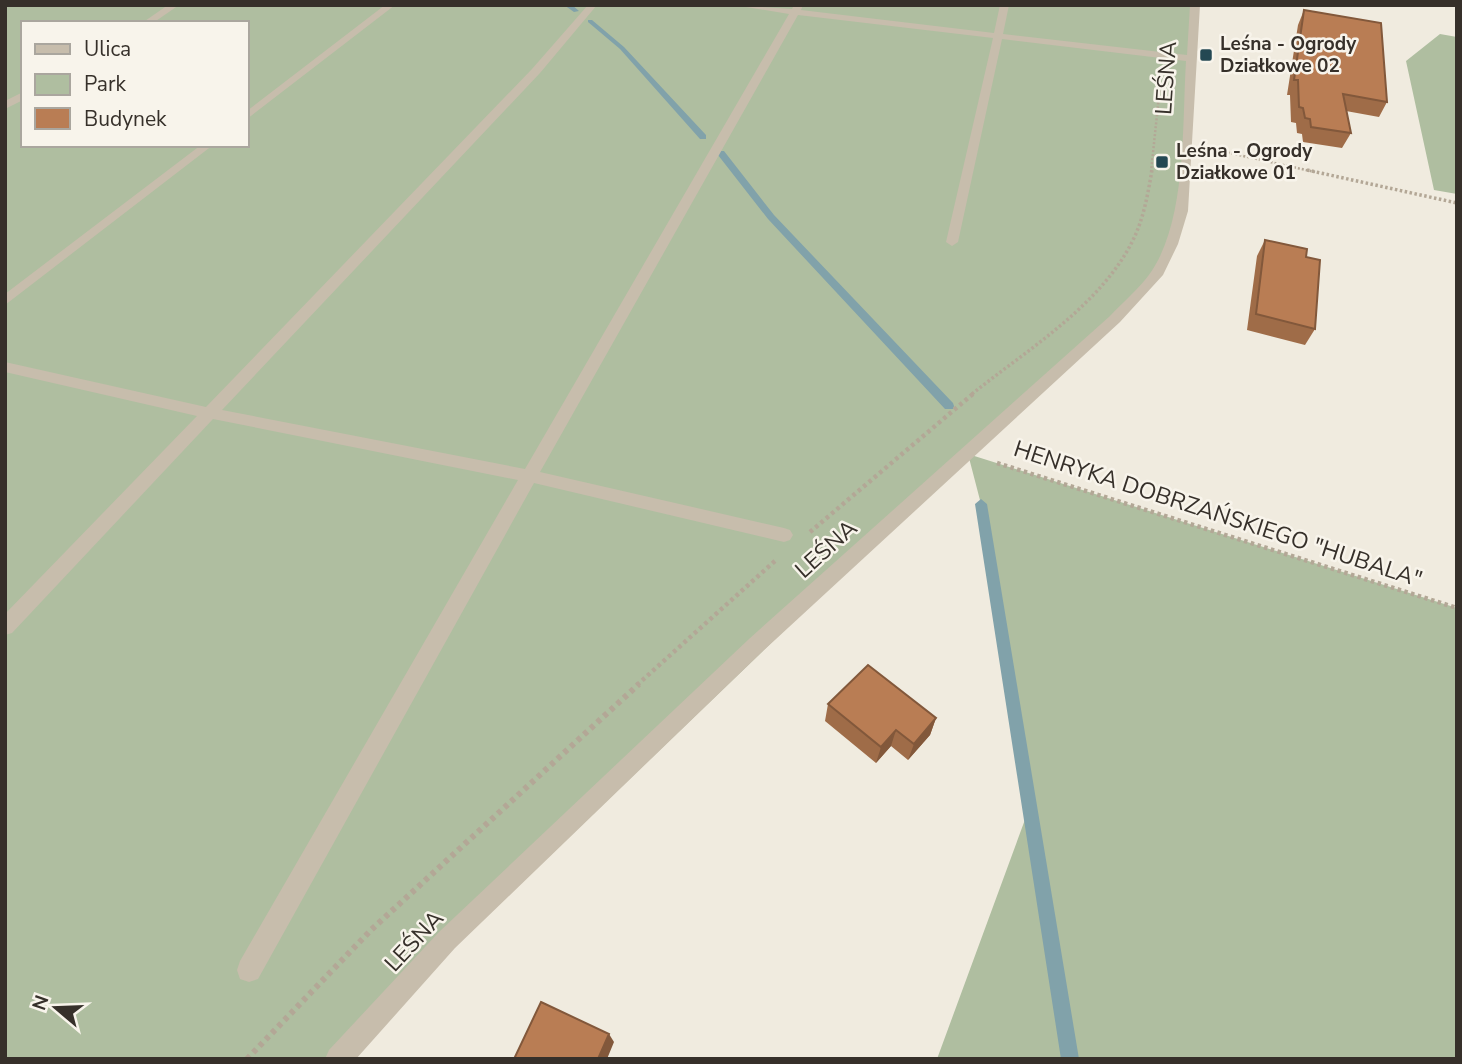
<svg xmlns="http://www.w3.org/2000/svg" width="1462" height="1064" viewBox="0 0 1462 1064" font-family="'Nunito Sans',sans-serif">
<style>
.green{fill:#afbea0;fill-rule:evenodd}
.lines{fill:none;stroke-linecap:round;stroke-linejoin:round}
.stream{fill:#81a2aa;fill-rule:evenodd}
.path-far3{stroke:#b3a796;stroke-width:2.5;stroke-dasharray:2 2;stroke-linecap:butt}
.path-far2{stroke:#b3a796;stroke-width:3.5;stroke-dasharray:2.5 2.5;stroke-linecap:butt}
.path-far1{stroke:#b3a796;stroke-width:4.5;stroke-dasharray:3.5 3.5;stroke-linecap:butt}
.path{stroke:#b3a796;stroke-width:6;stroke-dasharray:4.5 4.5;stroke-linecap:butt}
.minor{fill:#c7bdac;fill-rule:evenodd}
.wall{fill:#9f6c48}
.shaded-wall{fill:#82583b}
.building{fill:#b97d54;stroke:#82583b;stroke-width:2}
.poi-dot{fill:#244853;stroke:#f8f4eb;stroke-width:2.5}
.labels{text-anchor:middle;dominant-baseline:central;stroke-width:5;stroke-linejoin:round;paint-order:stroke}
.far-poi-label{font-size:19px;font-weight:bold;fill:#36302a;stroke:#f8f4eb;text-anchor:start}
.street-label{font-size:23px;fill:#36302a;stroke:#f8f4eb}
</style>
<rect width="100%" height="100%" fill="#f0ebdf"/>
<path class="green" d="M5 5H1195L1183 194 1156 275 968 454 1457 608V1059H937L1030 806 981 504 968 454 338 1059H5ZM23 23H247V145H23Z
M1440 34 1457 37V194L1434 190 1406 61Z"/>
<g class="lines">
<path class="stream" d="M564 5H572L579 11 574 12Z
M588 20H592L624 47 706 135V139H700L620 49 588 22Z
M718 151H724L774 215 953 403 954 406 953 409H945L768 219 718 155Z
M981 499 987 504 1079 1059H1061L975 504Z"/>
<path class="path-far3" d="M1212 149 1315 172
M1151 172 1160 86 1165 83"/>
<path class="path-far2" d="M1307 170 1457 203
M972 394C1028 349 1102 305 1134 238 1144 217 1148 193 1152 170"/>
<path class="path-far1" d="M997 463 1457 608
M810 532 974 393
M637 685 776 560"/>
<path class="path" d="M247 1059 371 930 639 684"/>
<path class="minor" d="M168 5H179L153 23H142Z
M385 5H395L247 119V111Z
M588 5H597L540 73 222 410 525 469 789 14 734 5 792 9 794 5H803L801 10 994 33 1000 5H1009L1003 34 1187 55 1190 5H1200L1188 211 1178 244 1163 275 1120 322 763 651 455 948 356 1059H325L329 1050 439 932 749 639 1110 316C1123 302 1140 288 1151 272 1187 219 1182 125 1186 61L1002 39 958 242 952 246 946 242 993 38 798 15 540 472 784 528 790 530 793 535 790 540 784 542 534 483 258 979 249 982 240 979 237 970 240 961 518 480 213 419 12 633 5 635V614L197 416 5 372V362L206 407 532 69Z
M23 92V100L5 109V101Z
M201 145H213L5 305V294Z"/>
</g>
<path class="wall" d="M1304 10 1387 102 1379 117 1346 111 1351 133 1342 148 1303 142 1302 134 1297 133 1296 123 1291 122 1290 95H1287L1298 25Z
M1265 240 1306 257 1315 329 1305 345 1247 330 1257 256Z
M828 704 936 718 930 735 908 760 891 746 876 763 825 721Z"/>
<path class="shaded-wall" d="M936 718 930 735 908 760 914 744Z
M896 730 891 746 876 763 881 747Z
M609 1034 614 1042 607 1059H598Z"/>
<path class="building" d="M1304 10 1381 23 1387 102 1343 94 1351 133 1311 127 1310 119 1305 118 1303 108 1299 107 1298 80H1294Z
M1265 240 1307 249 1306 257 1320 260 1315 329 1256 314Z
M868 665 936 718 914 744 896 730 881 747 828 704Z
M541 1002 609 1034 598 1059H514Z"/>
<g class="poi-dot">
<rect x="1199" y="48" width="14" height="14" rx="3.5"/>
<rect x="1155" y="155" width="14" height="14" rx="3.5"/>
</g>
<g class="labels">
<g class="far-poi-label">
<text x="1220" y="44">Leśna - Ogrody<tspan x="1220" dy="22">Działkowe 02</tspan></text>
<text x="1176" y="151">Leśna - Ogrody<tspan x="1176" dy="22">Działkowe 01</tspan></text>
</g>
<g class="street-label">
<text transform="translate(1166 78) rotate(-86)">LEŚNA</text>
<text transform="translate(1218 514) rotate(18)">HENRYKA DOBRZAŃSKIEGO "HUBALA"</text>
<text transform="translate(826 549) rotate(-42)">LEŚNA</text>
<text transform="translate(414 941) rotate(-47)">LEŚNA</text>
</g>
</g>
<rect width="1462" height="1064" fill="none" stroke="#36302a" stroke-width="14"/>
<rect x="21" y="21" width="228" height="126" fill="#f8f4eb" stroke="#aaa69e" stroke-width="2"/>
<rect x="35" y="44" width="35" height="10" fill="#c7bdac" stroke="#aaa69e" stroke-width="2"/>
<text x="84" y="56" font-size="21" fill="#36302a">Ulica</text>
<rect x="35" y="74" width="35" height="21" fill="#afbea0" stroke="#aaa69e" stroke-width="2"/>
<text x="84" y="91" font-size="21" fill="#36302a">Park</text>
<rect x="35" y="108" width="35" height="21" fill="#b97d54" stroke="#aaa69e" stroke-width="2"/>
<text x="84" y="126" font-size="21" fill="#36302a">Budynek</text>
<g transform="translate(56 1008) rotate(289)" stroke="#f8f4eb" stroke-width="5" paint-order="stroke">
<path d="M0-5L12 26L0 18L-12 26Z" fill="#36302a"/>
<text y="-10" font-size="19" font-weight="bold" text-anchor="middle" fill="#36302a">N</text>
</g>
</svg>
